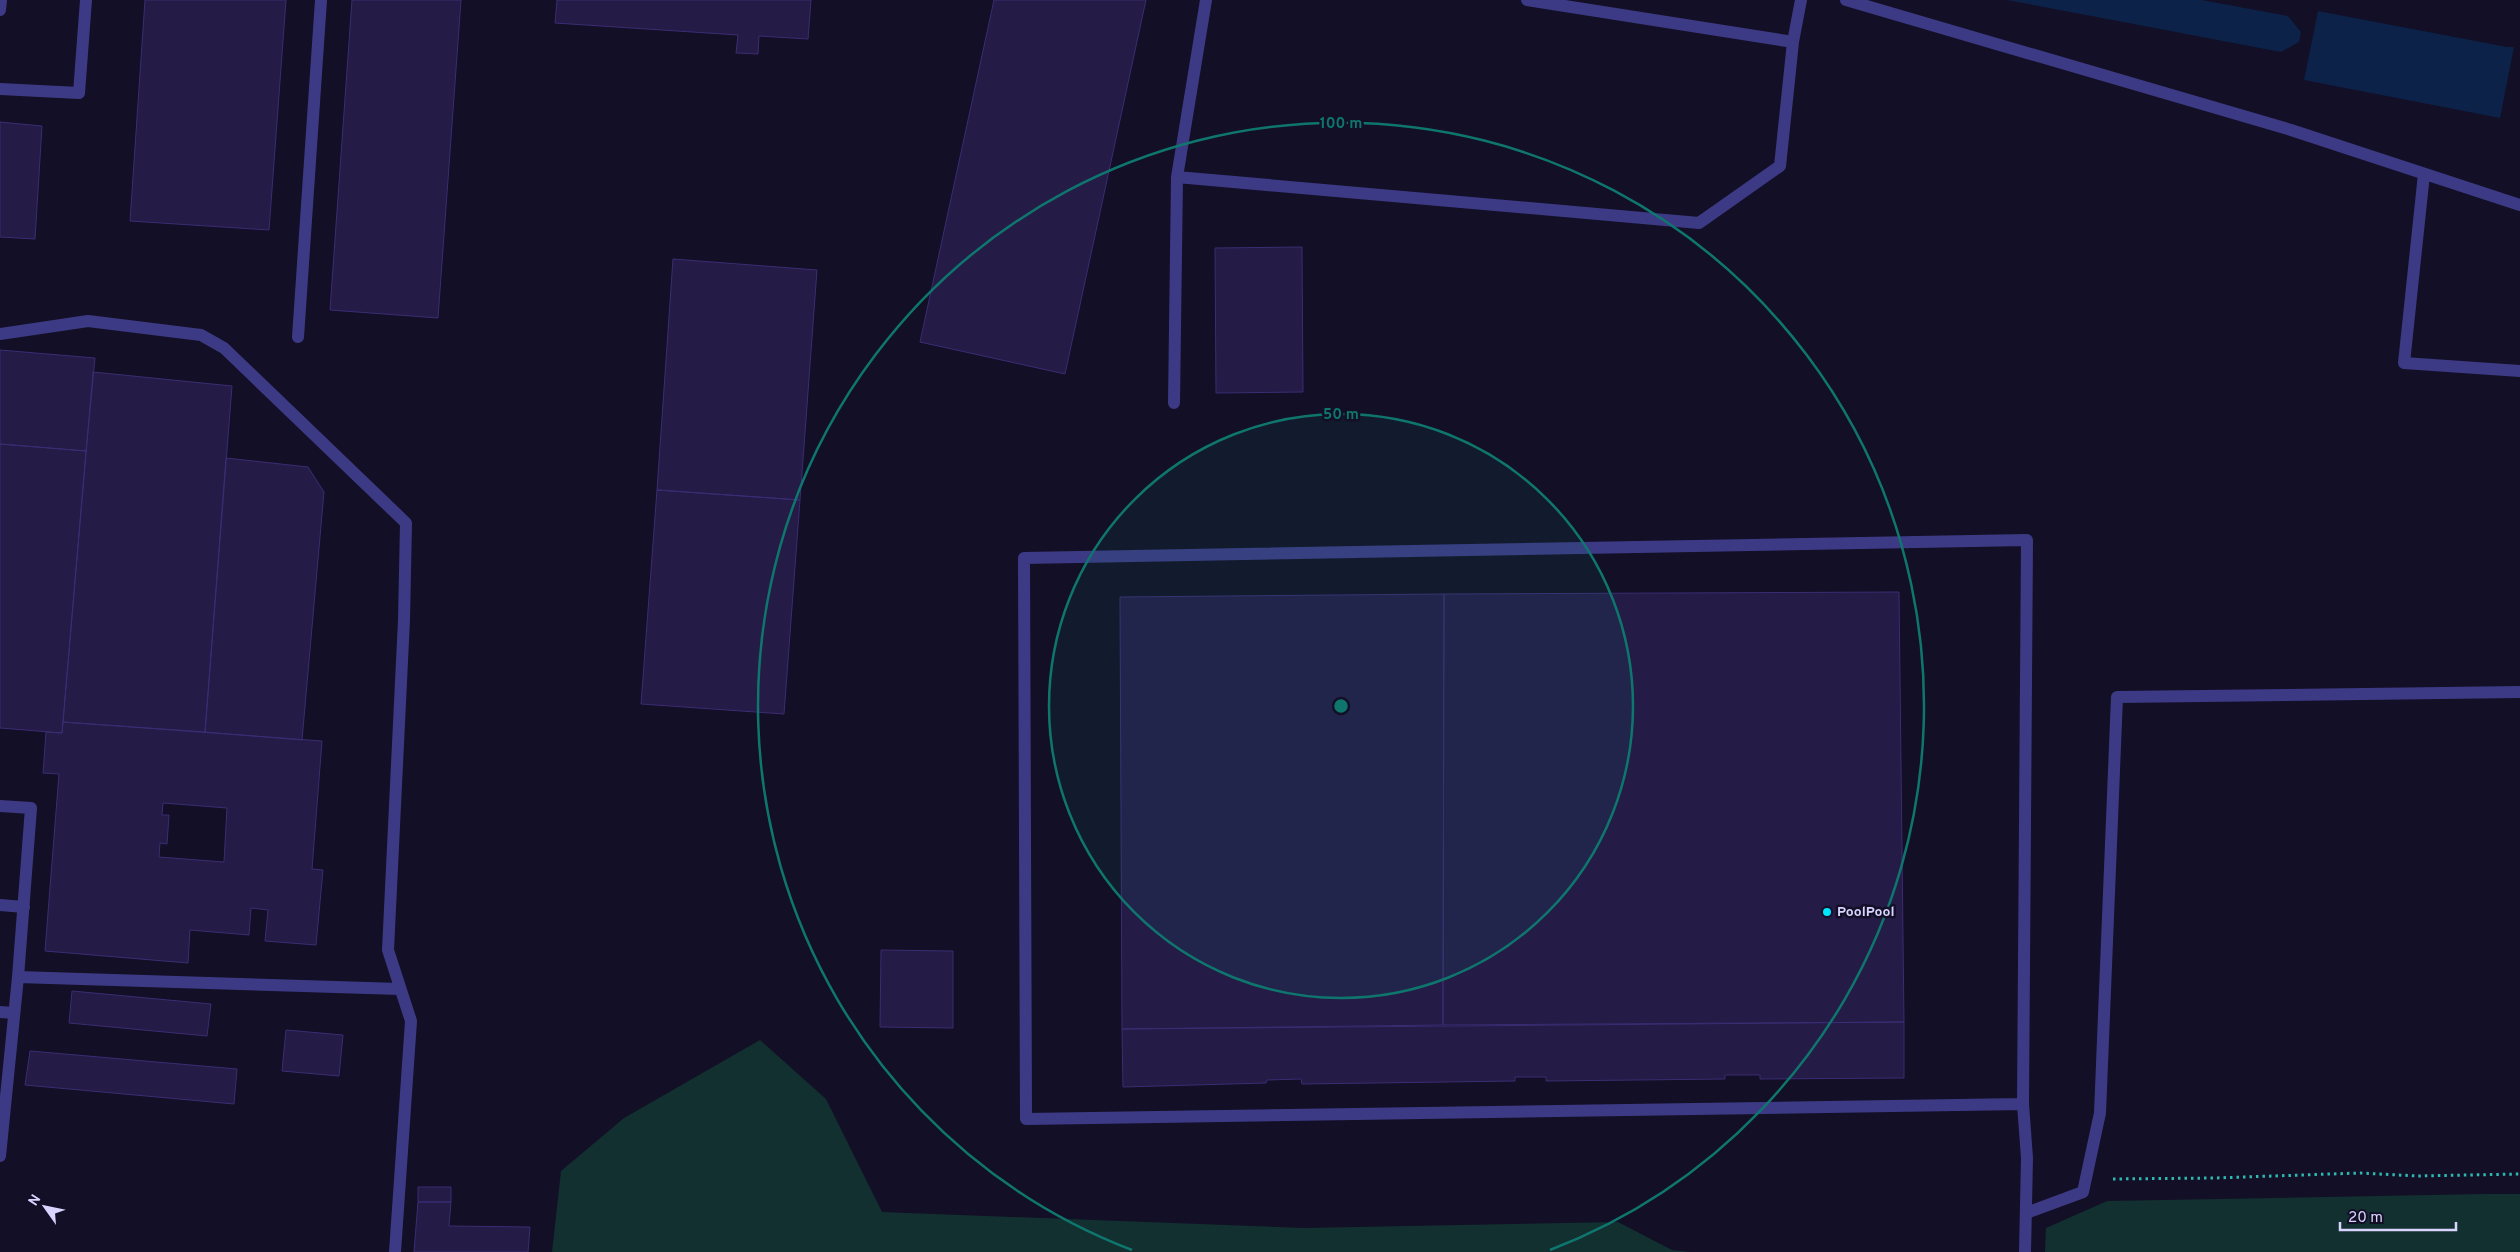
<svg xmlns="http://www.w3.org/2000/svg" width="2520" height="1252" viewBox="0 0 2520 1252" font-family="Overpass,sans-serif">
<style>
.green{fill:#12302f}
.water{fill:#0c2248}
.building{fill:#241b47;stroke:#3b2d73;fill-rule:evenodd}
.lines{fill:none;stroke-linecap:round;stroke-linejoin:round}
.path{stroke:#2fb8b0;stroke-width:3;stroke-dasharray:2.5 4;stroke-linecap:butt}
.lane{stroke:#3d3a85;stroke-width:12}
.ring{fill:none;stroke:#0f766e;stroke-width:2.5}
.poi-dot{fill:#00e5ff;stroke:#130f26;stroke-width:2}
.labels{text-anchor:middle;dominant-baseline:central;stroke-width:5;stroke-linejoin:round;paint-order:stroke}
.poi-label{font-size:14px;font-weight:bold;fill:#d9d4ff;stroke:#130f26;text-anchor:start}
.centre{fill:#0f766e;stroke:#130f26;stroke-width:2.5}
.ring-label{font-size:15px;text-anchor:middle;font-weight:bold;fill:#0f766e;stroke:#130f26;stroke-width:5;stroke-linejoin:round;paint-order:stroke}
</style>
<rect width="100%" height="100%" fill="#130f26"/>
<path class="green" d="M760 1040 826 1099 882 1212 1304 1228 1618 1222 1672 1250 1690 1252H552L561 1171 624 1118Z
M2483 1194H2520V1252H2045L2046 1228 2107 1201Z"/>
<path class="water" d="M2007 0H2202L2288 16 2301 32 2299 42 2281 52Z
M2318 11 2507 47H2514L2500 118 2304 80Z"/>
<path class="building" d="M145 0H286L269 230 130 221Z
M352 0H461L438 318 330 310Z
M557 0H811L808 39 759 36 758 54 736 53 738 35 555 23Z
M994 0H1146L1065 374 920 342Z
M0 122 42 126 35 239 0 237Z
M1302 247 1303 392 1216 393 1215 248Z
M673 259 817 270 800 500 657 490Z
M0 350 95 358 86 451 0 444Z
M93 372 232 386 205 732 63 722Z
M0 444 86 451 62 733 0 728Z
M226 458 308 467 324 492 302 740 205 732Z
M657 490 800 500 784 714 641 704Z
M1899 592 1904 1022 1443 1025 1444 594Z
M1444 594 1443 1025 1122 1029 1120 597Z
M63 722 322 741 312 869 323 870 316 945 265 941 268 910 251 908 249 935 190 930 188 963 45 951 59 774 43 773 46 732 62 733ZM163 803 227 808 224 862 159 857 160 843 167 844 169 815H162Z
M881 950 953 951V1028L880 1027Z
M72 991 211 1004 207 1036 69 1023Z
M1904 1022V1078L1760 1079V1075H1725V1079L1546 1081V1077H1515V1081L1302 1084 1301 1079 1267 1080 1266 1083 1123 1087 1122 1029Z
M286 1030 343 1035 339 1076 282 1071Z
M30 1051 237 1069 234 1104 25 1085Z
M418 1187H451V1202H418Z
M418 1202H451L449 1226 530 1227 528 1252H414Z"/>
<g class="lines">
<path class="path" d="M2113 1179 2215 1178 2360 1173 2418 1176 2520 1174"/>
<path class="lane" d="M1206 0 1177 177 1699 223 1780 166 1793 42 1801 0
M1527 0 1793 42
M1846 0 2291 130 2520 205
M0 10 1 0
M0 89 79 93 86 0
M2424 174 2404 363 2520 371
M0 334 88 321 201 335 224 348 406 523 404 620 388 950 411 1021 395 1252
M298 337 321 0
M1174 403 1177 177
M0 806 31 808 18 977 400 989
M0 905 24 907
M0 1012 14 1013
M2023 1104 1026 1119 1024 558 2027 540 2023 1104 2027 1158 2025 1252
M0 1156 18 977
M2026 1213 2083 1192 2100 1113 2117 697 2520 692"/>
</g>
<circle cx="1341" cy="706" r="292" fill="#0f766e" fill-opacity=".12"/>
<g class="ring">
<circle cx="1341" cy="706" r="292"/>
<path d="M1132 1250A583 583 0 1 1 1550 1250"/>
</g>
<circle class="poi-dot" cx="1827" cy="912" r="5"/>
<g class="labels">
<g class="poi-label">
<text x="1837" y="912">PoolPool</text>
</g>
</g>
<circle cx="1341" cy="706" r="8" class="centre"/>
<g class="ring-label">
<text x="1341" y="128">100 m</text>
<text x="1341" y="419">50 m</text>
</g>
<g transform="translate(45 1207) rotate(303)" stroke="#130f26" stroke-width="4" paint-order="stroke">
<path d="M0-4L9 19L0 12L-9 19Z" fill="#d9d4ff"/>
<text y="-8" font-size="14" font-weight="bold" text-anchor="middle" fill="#d9d4ff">N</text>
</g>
<path d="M2340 1222v8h116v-8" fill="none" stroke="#d9d4ff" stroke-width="2.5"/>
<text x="2348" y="1222" font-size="15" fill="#d9d4ff" stroke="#130f26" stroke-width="4" paint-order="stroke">20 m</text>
</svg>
